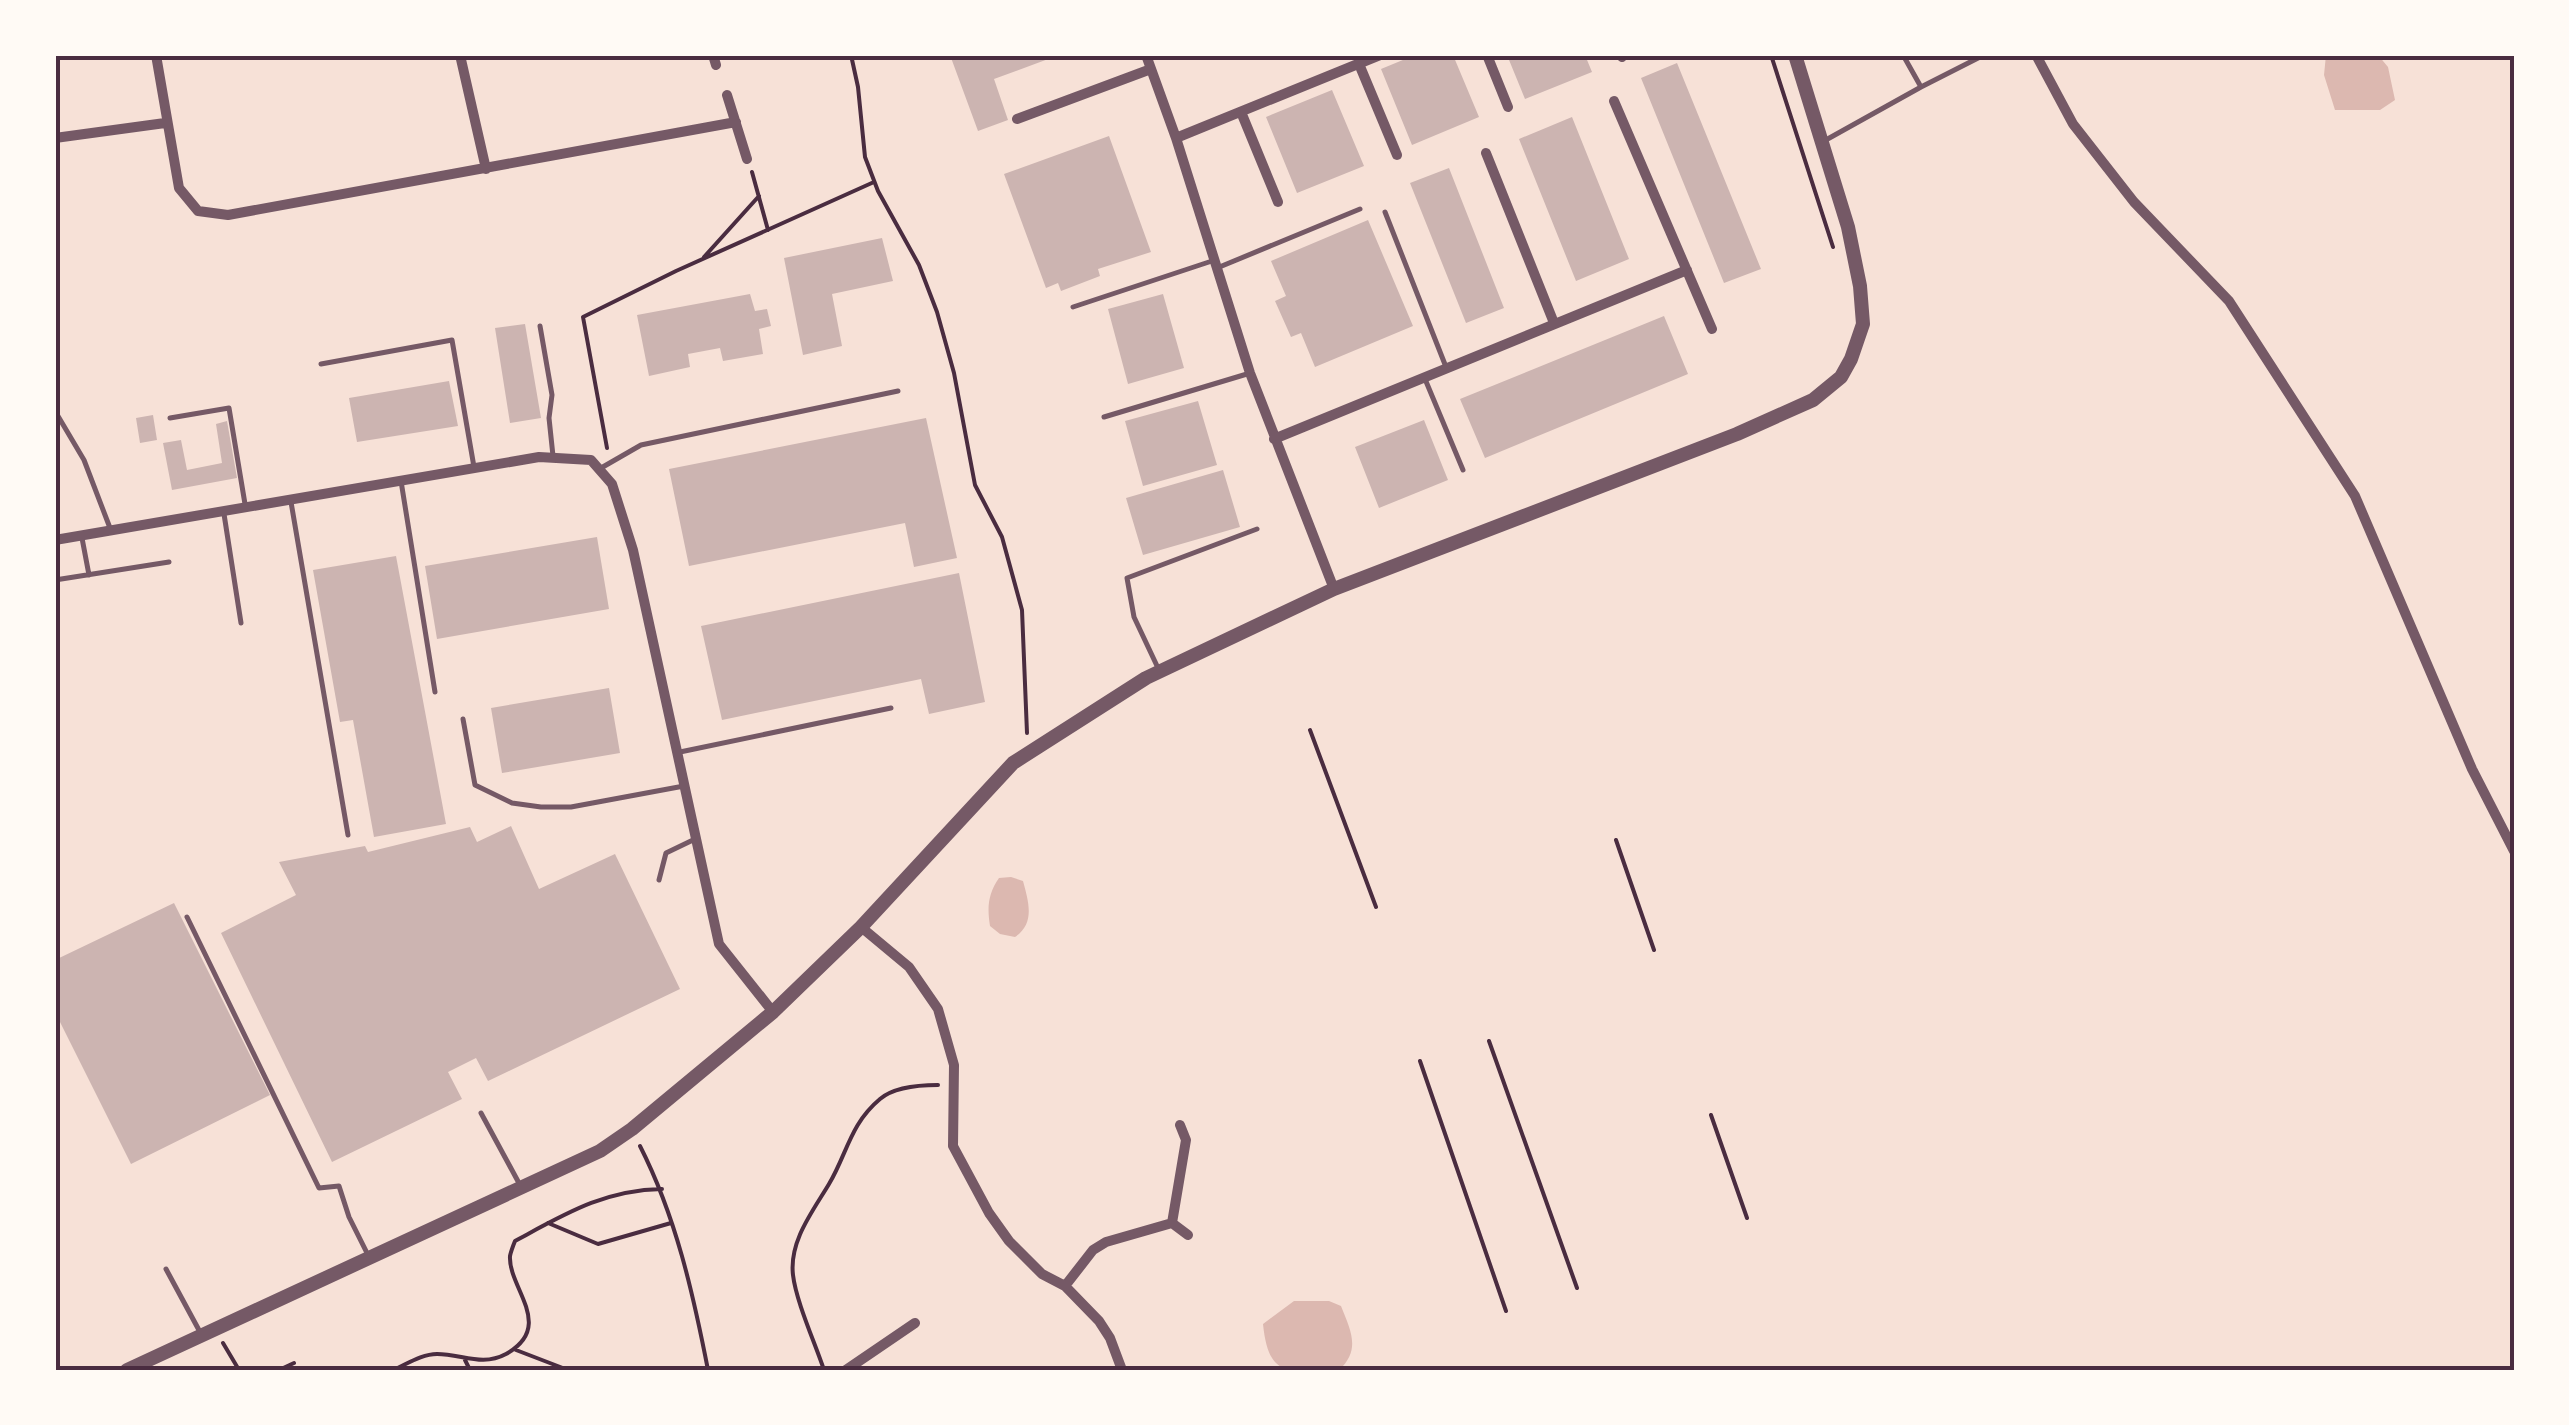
<svg xmlns="http://www.w3.org/2000/svg" width="2569" height="1425" viewBox="0 0 2569 1425" font-family="'IBM Plex Sans',sans-serif">
<style>
.water{fill:#dcb8b0}
.building{fill:#ccb4b1}
.lines{fill:none;stroke-linecap:round;stroke-linejoin:round}
.path{stroke:#4a2c40;stroke-width:4}
.service{stroke:#755966;stroke-width:5}
.minor{stroke:#755966;stroke-width:10}
.tertiary{stroke:#755966;stroke-width:14}
.neatline{fill:none;stroke:#4a2c40;stroke-width:4}
</style>
<rect width="100%" height="100%" fill="#f7e1d7"/>
<path class="water" d="M2326 55H2378L2388 67 2395 100 2380 110H2335L2324 75Z
M1011 877 1023 881C1029 903 1035 923 1015 937L1000 934 990 926C987 907 988 894 999 878Z
M1294 1301H1329L1341 1306C1351 1331 1361 1350 1339 1370 1291 1370 1269 1382 1263 1324Z"/>
<path class="building" d="M950 55H1059L994 79 1008 120 978 131Z
M1415 55H1453L1479 117 1412 145 1381 69Z
M1507 55H1585L1592 72 1525 99Z
M1677 63 1761 269 1724 283 1641 78Z
M1332 90 1364 166 1297 193 1266 117Z
M1572 117 1629 259 1576 281 1519 139Z
M1109 136 1151 252 1098 269 1100 276 1061 291 1058 283 1046 288 1004 174Z
M1449 168 1504 308 1466 323 1410 183Z
M1368 220 1413 326 1315 367 1301 333 1291 337 1275 301 1286 296 1271 261Z
M882 238 893 281 832 294 842 346 803 355 784 258Z
M750 294 755 311 767 309 771 326 759 329 763 354 723 361 720 348 688 354 690 367 649 376 637 315Z
M1163 294 1184 368 1128 384 1108 309Z
M1664 316 1688 374 1485 458 1460 399Z
M525 324 541 418 510 423 495 328Z
M449 381 458 426 357 442 349 398Z
M1198 401 1217 465 1143 486 1125 421Z
M153 415 157 440 140 443 136 418Z
M926 418 957 558 914 567 905 523 689 566 669 469Z
M1424 420 1448 480 1379 508 1355 447Z
M227 421 237 478 172 490 163 443 181 440 187 470 222 463 216 424Z
M1223 470 1240 527 1143 555 1126 498Z
M597 537 609 609 437 639 425 566Z
M396 556 446 824 374 837 353 720 340 722 313 570Z
M959 573 985 702 929 714 921 679 722 720 701 626Z
M609 688 620 753 502 773 491 708Z
M511 826 539 889 615 854 680 989 488 1081 476 1058 448 1072 462 1099 332 1162 221 933 296 895 279 862 365 846 368 852 470 827 477 842Z
M174 903 270 1095 131 1164 55 1012V960Z"/>
<g class="lines">
<path class="path" d="M851 55 858 87 865 157 878 191 919 265 937 312 954 373 975 485 1002 537 1022 610 1027 733
M1771 55 1833 247
M752 172 768 230
M704 257 759 196
M607 448 583 317 676 271 874 182
M1310 730 1376 907
M1616 840 1654 950
M1489 1041 1577 1288
M1420 1061 1506 1311
M1711 1115 1747 1218
M640 1146C676 1217 693 1293 708 1370
M548 1223 598 1244 671 1223
M223 1343 239 1370
M516 1350 568 1370
M465 1360 470 1370
M279 1370 294 1363
M393 1370C407 1364 422 1354 437 1354 462 1354 482 1367 506 1354 556 1326 508 1288 510 1256 511 1251 513 1246 515 1241 565 1214 604 1190 662 1189
M824 1370C815 1343 796 1301 793 1275 789 1241 813 1211 829 1184 847 1154 850 1124 880 1099 894 1087 920 1085 938 1085"/>
<path class="service" d="M1921 87 1984 55
M1824 141 1921 87 1903 55
M1385 212 1446 367
M1217 268 1360 209
M1073 307 1212 261
M540 326 552 395 549 418 553 456
M321 364 452 340 474 467
M1425 379 1463 470
M55 411 84 460 110 528
M1104 417 1247 374
M170 418 229 408 245 504
M601 468 641 445 898 391
M401 481 435 692
M291 502 348 835
M224 514 241 623
M82 538 89 575
M55 580 169 562
M1158 668 1134 617 1127 578 1257 529
M463 719 475 785 512 803 541 807H571L684 786
M680 752 891 708
M659 880 666 853 693 840
M187 917 319 1188 339 1186 349 1217 368 1255
M481 1113 520 1185
M166 1269 200 1332"/>
<path class="minor" d="M156 55 179 188 198 211 228 215 736 122
M460 55 486 169
M713 55 716 65
M1146 55 1176 138 1250 373 1334 589
M1487 55 1508 107
M1621 55 1622 57
M2036 55 2073 124 2134 202 2229 301 2355 496 2472 769 2514 851
M1359 64 1397 155
M727 95 747 159
M1614 101 1712 329
M1241 112 1278 202
M1017 119 1151 69
M55 138 165 123
M1176 138 1380 55
M1486 153 1554 323
M1274 439 1687 270
M55 540 539 457 591 460 612 484 633 550 719 944 773 1012
M861 927 909 967 938 1009 954 1065 953 1146 989 1213 1009 1241 1042 1274 1065 1286 1099 1321 1110 1338 1122 1370
M1172 1223 1188 1235
M1065 1286 1093 1250 1106 1242 1172 1223 1186 1140 1180 1125
M846 1370 915 1323"/>
<path class="tertiary" d="M127 1370 600 1151 632 1129 773 1012 861 927 1013 763 1146 678 1334 589 1737 434 1813 400 1841 377 1851 359 1863 324 1860 286 1848 227 1795 55"/>
</g>
<rect width="2569" height="1425" fill="none" stroke="#fffaf5" stroke-width="115"/>
<rect x="58" y="58" width="2454" height="1310" class="neatline"/>
</svg>
